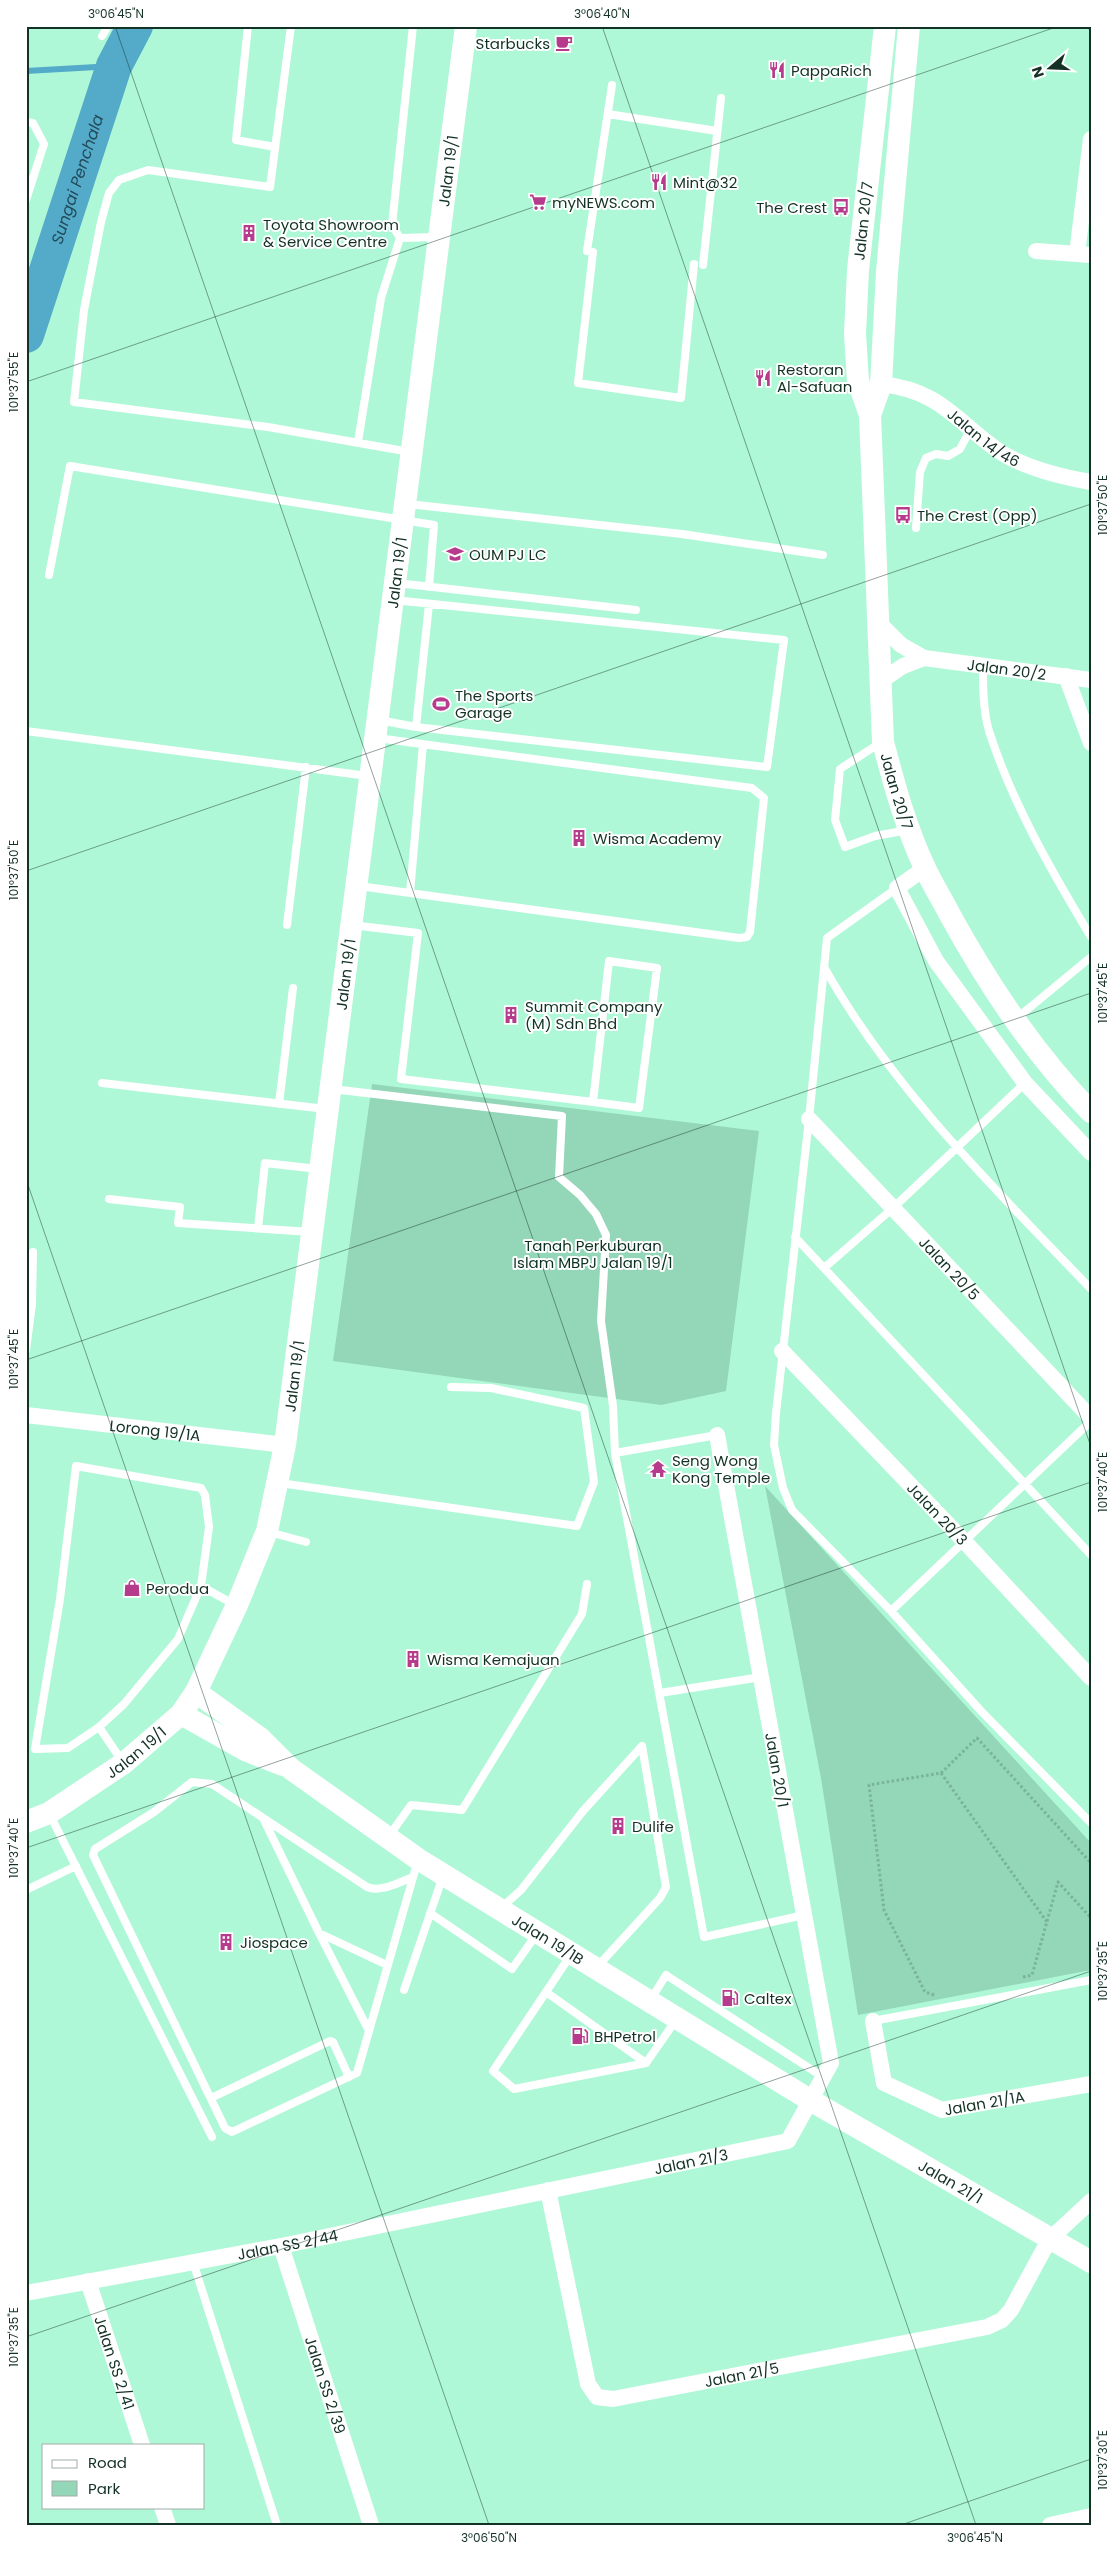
<svg xmlns="http://www.w3.org/2000/svg" width="1117" height="2551" viewBox="0 0 1117 2551" font-family="Poppins,sans-serif">
<style>
.green{fill:#94d6b8}
.lines{fill:none;stroke-linecap:round;stroke-linejoin:round}
.stream{stroke:#53aac9;stroke-width:6}
.river{stroke:#53aac9;stroke-width:36}
.path{stroke:#79b399;stroke-width:3;stroke-dasharray:2.5 2.5;stroke-linecap:butt}
.lane{stroke:#fff;stroke-width:8}
.street{stroke:#fff;stroke-width:16}
.secondary{stroke:#fff;stroke-width:22}
.ticks{fill:none;stroke:#133125;stroke-width:1;stroke-opacity:0.45}
.labels{text-anchor:middle;dominant-baseline:central;stroke-width:4;stroke-linejoin:round;paint-order:stroke}
.poi-label{font-size:15px;fill:#133125;stroke:#fff;text-anchor:start}
.street-label{font-size:15px;fill:#133125;stroke:#fff}
.park-label{font-size:15px;fill:#0b3122;stroke:#fff}
.water-label{font-size:16px;font-style:italic;fill:#234a58;stroke:#fff}
.neatline{fill:none;stroke:#133125;stroke-width:2}
.ticks-label{font-size:12px;text-anchor:middle;fill:#133125}
</style>
<rect width="100%" height="100%" fill="#aff8d7"/>
<path class="green" d="M372 1084 759 1131 726 1391 661 1405 333 1361Z
M765 1486 1091 1843V1970L858 2015 821 1778Z"/>
<g class="lines">
<path class="stream" d="M26 71 114 66"/>
<path class="river" id="s1" d="M26 335 114 66 135 26"/>
<path class="path" d="M941 1773 1047 1922
M1023 1977 1032 1975 1058 1882 1091 1918
M934 1995 925 1992 884 1910 869 1785 941 1773 977 1738 1091 1863"/>
<path class="lane" d="M248 26 236 140 275 147
M291 26 270 187 148 170 119 180 109 193 101 222 84 310 74 402 268 427 410 452
M102 36 108 26
M608 114 717 131
M26 122 33 123 44 144 26 200
M400 238 437 237
M587 251 612 85
M593 252 578 383 681 398 694 264
M703 265 721 98
M358 442 381 298 400 238 392 225 413 26
M408 504 682 534 823 555
M916 528 920 472 926 458 936 454 948 456 960 449 970 430
M49 575 70 466 434 525 429 587
M397 583 636 610
M983 666C983 686 983 711 989 731 1012 803 1052 872 1091 937
M379 720 416 727 767 767 784 640 394 600
M416 727 429 604
M26 731 368 776
M880 743 840 769 835 820 845 847 875 836 908 830
M359 886 739 938 747 937 750 932 764 798 752 788 377 738
M897 888 827 938 809 1119 776 1413 774 1445 783 1488 792 1510 891 1611 981 1711 1091 1823
M410 893 423 744
M287 925 306 767
M352 925 418 933 401 1079 593 1102 609 961 657 968 639 1108 593 1102
M824 967C892 1089 995 1189 1091 1289
M1017 1018 1091 957
M102 1083 326 1109
M332 1089 562 1116 559 1177 580 1195 596 1214 606 1235 601 1321 613 1406 615 1453
M279 1104 293 988
M109 1199 180 1207 178 1223 311 1232
M258 1228 265 1163 318 1169
M795 1237 1091 1555
M824 1268 893 1208 1025 1083
M26 1350 32 1304 33 1252
M717 1435 615 1453 704 1937 804 1915
M76 1466 201 1488 205 1495 209 1527 201 1586 178 1639 124 1704 99 1727 68 1748 35 1749 60 1599Z
M280 1483 577 1526 594 1482 584 1408 491 1388 451 1387
M269 1532 306 1542
M201 1586 235 1605
M891 1611 1091 1421
M660 1693 761 1677
M99 1727 122 1761
M50 1815 212 2137
M263 1818 319 1933 387 1965
M389 1836 411 1805 462 1810 582 1614 587 1584
M411 1878C399 1882 380 1893 367 1887L212 1784 192 1782 154 1812 95 1849 93 1855 225 2128 232 2132 357 2073 418 1860
M26 1890 76 1866
M501 1908 521 1890 583 1811 642 1746
M430 1913 512 1969 536 1935
M319 1933 369 2031
M570 1956 546 1992 646 2063 676 2020
M597 1967 660 1898 666 1887 642 1746
M404 1990 443 1876
M546 1992 493 2071 514 2089 646 2063
M651 1999 666 1975 823 2077
M873 2021 1091 1980
M211 2098 330 2041 333 2042 349 2077
M193 2262 277 2525"/>
<g class="street">
<path d="M1036 251 1091 255"/>
<path d="M1077 254 1091 139"/>
<path id="s2" d="M881 384C899 386 915 390 931 399 957 413 980 441 1007 456 1033 470 1062 477 1091 482"/>
<path id="s3" d="M879 623 901 645 924 658 1091 680"/>
<path d="M1066 676 1091 743"/>
<path d="M881 681 903 666 924 658"/>
<path d="M925 868 897 888 936 961 1025 1083 1091 1153"/>
<path id="s4" d="M809 1119 1091 1418"/>
<path id="s5" d="M782 1351 965 1542 1091 1678"/>
<path id="s6" d="M26 1415 285 1445"/>
<path id="s7" d="M873 2021 884 2083 942 2110 1091 2084"/>
<path id="s8" d="M548 2190 588 2384 597 2397 613 2399 987 2327 1002 2320 1011 2310 1049 2240 1091 2201"/>
<path id="s9" d="M281 2246 371 2525"/>
<path id="s10" d="M88 2281 142 2445"/>
<path id="s11" d="M26 2293 281 2246 788 2141 831 2063 717 1435"/>
<path d="M162 2507 168 2525"/>
<path d="M1050 2525 1091 2516"/>
</g>
<g class="secondary">
<path id="s12" d="M885 26 858 270 855 334 858 381 870 415 883 742C894 784 906 828 925 868 932 884 942 899 950 915 989 986 1034 1054 1091 1112"/>
<path d="M870 415 881 384 887 272 909 26"/>
<path id="s13" d="M196 1692 260 1738 291 1769 418 1859 810 2100 1091 2262"/>
<path d="M181 1714 245 1750 283 1765"/>
<path id="s14" d="M26 1822 49 1813 124 1763 181 1714 196 1692 237 1605 267 1531 285 1445 466 26"/>
</g>
</g>
<path class="ticks" d="M115 26 976 2525M602 26 1091 1447M1088 26 1091 35M26 382 1059 26M26 871 1091 504M26 1179 489 2525M26 1360 1091 993M26 1848 1091 1482M26 2337 1091 1971M901 2525 1091 2459"/>
<defs>
<g id="cafe-bare" transform="scale(1.35)"><path d="M-5.5-4.5H6V0H3Q3 3.5 0 3.5H-2.5Q-5.5 3.5-5.5 0ZM3-3.2v2h1.7v-2ZM-6 4.5H4V6H-6Z" fill="#b73b8c" stroke="#fff" stroke-width="2.5" paint-order="stroke"/></g>
<g id="restaurant-bare" transform="scale(1.35)"><path d="M-5-6h1v4h1v-4h1v4h1v-4h1v5L-1.5 .5V6h-2V.5L-5-1ZM5-6V6H3V1.5H1.5Q1.5-4 5-6Z" fill="#b73b8c" stroke="#fff" stroke-width="2.5" paint-order="stroke"/></g>
<g id="supermarket-bare" transform="scale(1.35)"><path d="M-6-5.5h2.5l.6 2H6L4.5 2H-2.5L-4.4-4H-6ZM-1.5 3.2a1.3 1.3 0 1 0 .1 0ZM3 3.2a1.3 1.3 0 1 0 .1 0Z" fill="#b73b8c" stroke="#fff" stroke-width="2.5" paint-order="stroke"/></g>
<g id="bus-bare" transform="scale(1.35)"><path d="M-5-6H5V4H4V6H2V4H-2V6H-4V4H-5ZM-3.5-4V0h7V-4ZM-3.5 1.2v1.5H-2V1.2ZM2 1.2v1.5H3.5V1.2Z" fill="#b73b8c" stroke="#fff" stroke-width="2.5" paint-order="stroke"/></g>
<g id="building-bare" transform="scale(1.35)"><path d="M-4-6H4V6H1V3H-1V6H-4ZM-2.5-4.3h1.7v1.8h-1.7ZM.8-4.3h1.7v1.8H.8ZM-2.5-1h1.7V.8h-1.7ZM.8-1h1.7V.8H.8Z" fill="#b73b8c" stroke="#fff" stroke-width="2.5" paint-order="stroke"/></g>
<g id="university-bare" transform="scale(1.35)"><path d="M0-5L7-2L0 1L-7-2ZM-4 1L0 2.5L4 1V4Q0 6-4 4Z" fill="#b73b8c" stroke="#fff" stroke-width="2.5" paint-order="stroke"/></g>
<g id="stadium-bare" transform="scale(1.35)"><path d="M0-5a6.5 5 0 1 0 0 10a6.5 5 0 1 0 0-10ZM-3.5-1.8h7v3.6h-7Z" fill="#b73b8c" stroke="#fff" stroke-width="2.5" paint-order="stroke"/></g>
<g id="temple-bare" transform="scale(1.35)"><path d="M0-6L5-2H3V0L6.5 2.5H4V6H1.5V3h-3V6H-4V2.5H-6.5L-3 0V-2H-5Z" fill="#b73b8c" stroke="#fff" stroke-width="2.5" paint-order="stroke"/></g>
<g id="shop-bare" transform="scale(1.35)"><path d="M-5-2.5h2.3a2.7 3.5 0 0 1 5.4 0H5L5.5 6h-11ZM-1.5-2.5h3a1.5 2.3 0 0 0-3 0Z" fill="#b73b8c" stroke="#fff" stroke-width="2.5" paint-order="stroke"/></g>
<g id="fuel-bare" transform="scale(1.35)"><path d="M-5.5-6h7V0h2V4h1.3V-2.5L3-4.5l.8-.8L6-3V5H2.5V1h-1V6h-7ZM-4.2-4.7v3.2H.2V-4.7Z" fill="#b73b8c" stroke="#fff" stroke-width="2.5" paint-order="stroke"/></g>
</defs>
<g fill-rule="evenodd">
<use href="#cafe-bare" x="564" y="43"/>
<use href="#restaurant-bare" x="777" y="70"/>
<use href="#restaurant-bare" x="659" y="182"/>
<use href="#supermarket-bare" x="538" y="202"/>
<use href="#bus-bare" x="841" y="207"/>
<use href="#building-bare" x="249" y="233"/>
<use href="#restaurant-bare" x="763" y="378"/>
<use href="#bus-bare" x="903" y="515"/>
<use href="#university-bare" x="455" y="554"/>
<use href="#stadium-bare" x="441" y="704"/>
<use href="#building-bare" x="579" y="838"/>
<use href="#building-bare" x="511" y="1015"/>
<use href="#temple-bare" x="658" y="1469"/>
<use href="#shop-bare" x="132" y="1588"/>
<use href="#building-bare" x="413" y="1659"/>
<use href="#building-bare" x="618" y="1826"/>
<use href="#building-bare" x="226" y="1942"/>
<use href="#fuel-bare" x="730" y="1998"/>
<use href="#fuel-bare" x="580" y="2036"/>
</g>
<g class="labels">
<g class="poi-label">
<text x="550" y="43" text-anchor="end">Starbucks</text>
<text x="791" y="70">PappaRich</text>
<text x="673" y="182">Mint@32</text>
<text x="552" y="202">myNEWS.com</text>
<text x="827" y="207" text-anchor="end">The Crest</text>
<text x="263" y="224">Toyota Showroom<tspan x="263" dy="17">&amp; Service Centre</tspan></text>
<text x="777" y="369">Restoran<tspan x="777" dy="17">Al-Safuan</tspan></text>
<text x="917" y="515">The Crest (Opp)</text>
<text x="469" y="554">OUM PJ LC</text>
<text x="455" y="695">The Sports<tspan x="455" dy="17">Garage</tspan></text>
<text x="593" y="838">Wisma Academy</text>
<text x="525" y="1006">Summit Company<tspan x="525" dy="17">(M) Sdn Bhd</tspan></text>
<text x="672" y="1460">Seng Wong<tspan x="672" dy="17">Kong Temple</tspan></text>
<text x="146" y="1588">Perodua</text>
<text x="427" y="1659">Wisma Kemajuan</text>
<text x="632" y="1826">Dulife</text>
<text x="240" y="1942">Jiospace</text>
<text x="744" y="1998">Caltex</text>
<text x="594" y="2036">BHPetrol</text>
</g>
<g class="street-label">
<text stroke="none"><textPath href="#s14" startOffset="1765">Jalan 19/1</textPath></text>
<text transform="translate(863 221) rotate(-84)">Jalan 20/7</text>
<text stroke="none"><textPath href="#s2" startOffset="118">Jalan 14/46</textPath></text>
<text stroke="none"><textPath href="#s14" startOffset="1360">Jalan 19/1</textPath></text>
<text stroke="none"><textPath href="#s3" startOffset="141">Jalan 20/2</textPath></text>
<text stroke="none"><textPath href="#s12" startOffset="771">Jalan 20/7</textPath></text>
<text stroke="none"><textPath href="#s14" startOffset="955">Jalan 19/1</textPath></text>
<text stroke="none"><textPath href="#s4" startOffset="205">Jalan 20/5</textPath></text>
<text stroke="none"><textPath href="#s14" startOffset="550">Jalan 19/1</textPath></text>
<text stroke="none"><textPath href="#s6" startOffset="130">Lorong 19/1A</textPath></text>
<text stroke="none"><textPath href="#s5" startOffset="225">Jalan 20/3</textPath></text>
<text stroke="none"><textPath href="#s14" startOffset="131">Jalan 19/1</textPath></text>
<text transform="translate(777 1770) rotate(80)">Jalan 20/1</text>
<text stroke="none"><textPath href="#s13" startOffset="431">Jalan 19/1B</textPath></text>
<text stroke="none"><textPath href="#s7" startOffset="170">Jalan 21/1A</textPath></text>
<text stroke="none"><textPath href="#s11" startOffset="678">Jalan 21/3</textPath></text>
<text stroke="none"><textPath href="#s13" startOffset="901">Jalan 21/1</textPath></text>
<text stroke="none"><textPath href="#s11" startOffset="266">Jalan SS 2/44</textPath></text>
<text stroke="none"><textPath href="#s10" startOffset="86">Jalan SS 2/41</textPath></text>
<text stroke="none"><textPath href="#s8" startOffset="361">Jalan 21/5</textPath></text>
<text stroke="none"><textPath href="#s9" startOffset="146">Jalan SS 2/39</textPath></text>
</g>
<g class="park-label">
<text x="593" y="1245">Tanah Perkuburan<tspan x="593" dy="17">Islam MBPJ Jalan 19/1</tspan></text>
</g>
<g class="water-label">
<text stroke="none"><textPath href="#s1" startOffset="164">Sungai Penchala</textPath></text>
</g>
</g>
<rect width="1117" height="2551" fill="none" stroke="#ffffff" stroke-width="55"/>
<rect x="42" y="2444" width="162" height="65" fill="#ffffff" stroke="#a1ada8"/>
<rect x="52" y="2460" width="25" height="8" fill="#ffffff" stroke="#a1ada8"/>
<text x="88" y="2468" font-size="15" fill="#133125">Road</text>
<rect x="52" y="2481" width="25" height="15" fill="#94d6b8" stroke="#a1ada8"/>
<text x="88" y="2494" font-size="15" fill="#133125">Park</text>
<g transform="translate(1050 68) rotate(251)" stroke="#ffffff" stroke-width="4" paint-order="stroke">
<path d="M0-4L9 19L0 12L-9 19Z" fill="#133125"/>
<text y="-8" font-size="14" font-weight="bold" text-anchor="middle" fill="#133125">N</text>
</g>
<rect x="28" y="28" width="1062" height="2496" class="neatline"/>
<g class="ticks-label">
<text x="116" y="18">3°06'45"N</text>
<text x="602" y="18">3°06'40"N</text>
<text transform="translate(14 382) rotate(-90)" y="4">101°37'55"E</text>
<text transform="translate(1103 505) rotate(-90)" y="4">101°37'50"E</text>
<text transform="translate(14 870) rotate(-90)" y="4">101°37'50"E</text>
<text transform="translate(1103 993) rotate(-90)" y="4">101°37'45"E</text>
<text transform="translate(14 1359) rotate(-90)" y="4">101°37'45"E</text>
<text transform="translate(1103 1482) rotate(-90)" y="4">101°37'40"E</text>
<text transform="translate(14 1848) rotate(-90)" y="4">101°37'40"E</text>
<text transform="translate(1103 1971) rotate(-90)" y="4">101°37'35"E</text>
<text transform="translate(14 2337) rotate(-90)" y="4">101°37'35"E</text>
<text transform="translate(1103 2460) rotate(-90)" y="4">101°37'30"E</text>
<text x="489" y="2542">3°06'50"N</text>
<text x="975" y="2542">3°06'45"N</text>
</g>
</svg>
